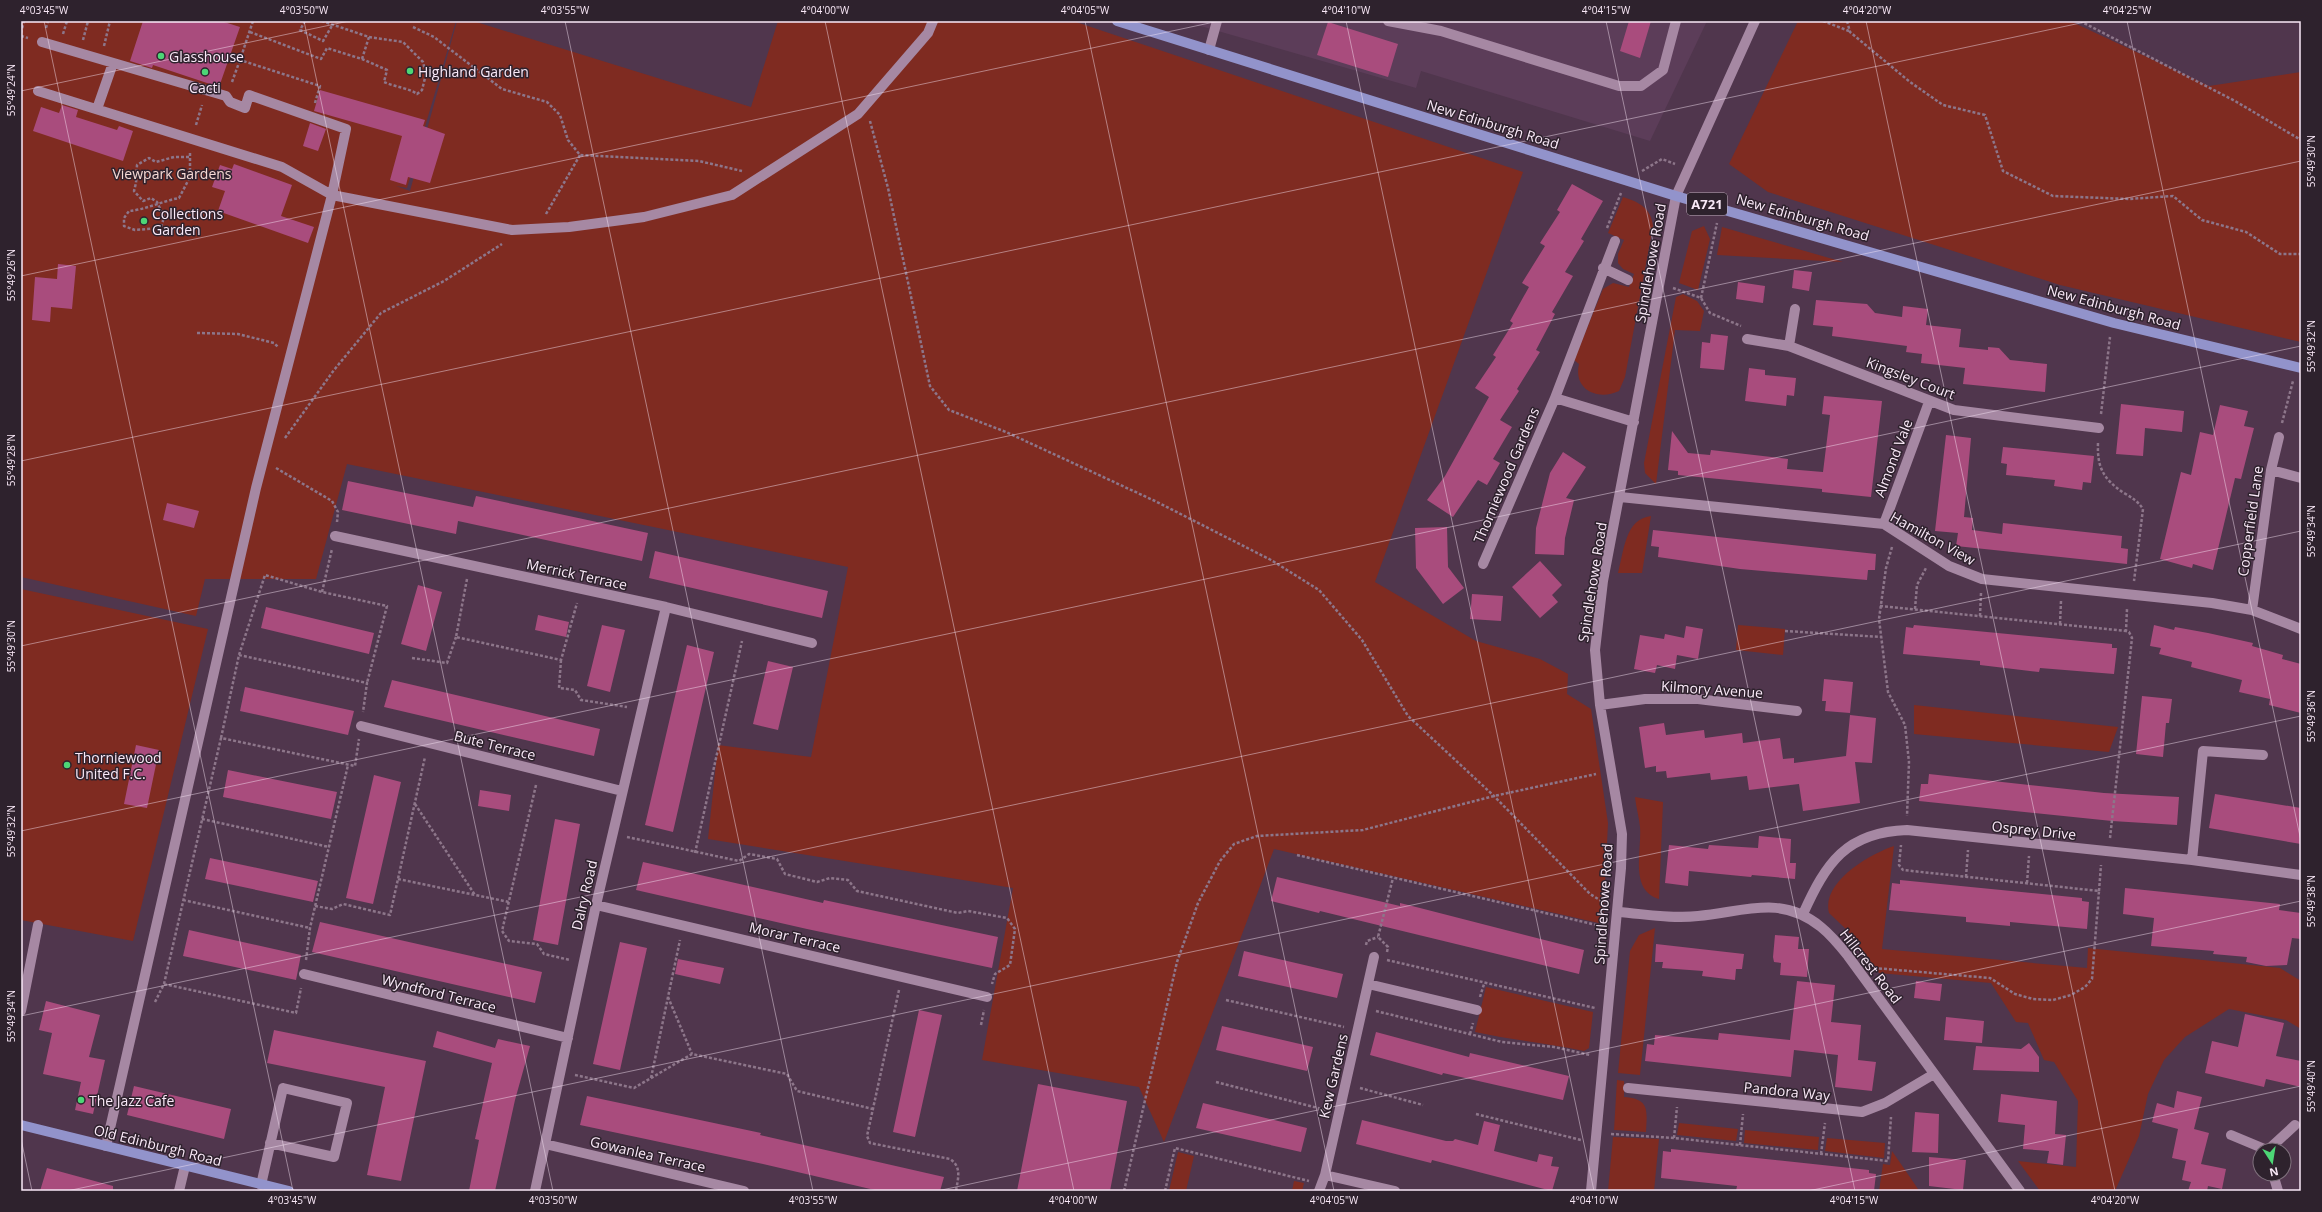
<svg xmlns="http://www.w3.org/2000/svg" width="2322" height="1212" viewBox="0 0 2322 1212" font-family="'Open Sans',sans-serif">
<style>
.built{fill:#5c3d59}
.green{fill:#7f2b21}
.building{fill:#a94c7d}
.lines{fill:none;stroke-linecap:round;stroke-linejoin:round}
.path{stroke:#8d768a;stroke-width:2.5;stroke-dasharray:3 2;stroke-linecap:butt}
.minor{stroke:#a688a3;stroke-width:10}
.major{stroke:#9293cb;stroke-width:10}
.ticks{fill:none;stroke:#fae9f8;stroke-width:1;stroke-opacity:0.45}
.poi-dot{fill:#4dd676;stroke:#2e222d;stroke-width:1.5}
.labels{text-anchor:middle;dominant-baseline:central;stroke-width:3;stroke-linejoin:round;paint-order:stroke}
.shield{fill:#2e222d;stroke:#bdadbb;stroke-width:1}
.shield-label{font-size:13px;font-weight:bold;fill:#fae9f8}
.poi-label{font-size:14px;fill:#fae9f8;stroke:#2e222d;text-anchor:start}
.street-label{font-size:14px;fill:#fae9f8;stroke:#2e222d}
.park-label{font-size:14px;fill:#f7dad5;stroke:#2e222d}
.neatline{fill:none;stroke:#fae9f8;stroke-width:1.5}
.ticks-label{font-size:10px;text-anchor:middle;fill:#fae9f8}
</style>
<rect width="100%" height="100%" fill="#50364d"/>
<path class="built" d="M1183 21H1707L1650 141 1421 71 1416 88Z"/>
<path class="green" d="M21 21H456L407 188 396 186 410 191 457 21H473L751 107 778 21H1073L1523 172 1375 582 1476 641 1540 659 1568 674 1567 694 1591 709 1608 823 1603 924 1274 849 1164 1142 1139 1087 982 1060 1013 888 708 839 718 745 811 757 848 567 347 464 316 579H205L196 616 21 577Z
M1798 21H2070L2209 86 2301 72V342L2060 285 1768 192 1729 164Z
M1623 197C1639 202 1651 208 1653 226L1625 377 1619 391C1598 401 1573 390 1579 364L1574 360 1603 289 1613 283 1629 287 1634 274 1623 269 1618 263V254L1624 240 1608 233Z
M1704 226 1710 239 1698 290 1679 283 1692 231Z
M1722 227 1843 262 1717 255Z
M1683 294 1697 301 1704 311 1700 331 1675 330 1656 484 1645 473 1644 463 1676 297Z
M1651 516 1642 573H1618C1624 551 1625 519 1651 516Z
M21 589 208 629 133 941 21 920Z
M1738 625 1785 629 1783 655 1736 650Z
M1914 705 2118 727 2109 752 1914 734Z
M1635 797 1663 802 1659 899C1629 890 1642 851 1640 827 1639 817 1636 807 1635 797Z
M1894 846 1882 949 2087 968 2088 948 2280 968 2301 981V1029L2286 1020 2229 1009 2185 1037 2164 1060 2148 1094 2139 1136 2115 1191H2040L2018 1161 2076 1167 2078 1101 2054 1062 2044 1060 2028 1023 2016 1022 1991 983 1879 973 1848 931 1829 913C1821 882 1870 854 1894 846Z
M1655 928 1640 1075 1618 1073 1630 951 1639 935Z
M1486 987 1593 1012 1589 1048 1584 1051C1548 1043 1511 1040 1475 1032Z
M1617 1080 1624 1081V1097C1650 1099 1647 1110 1646 1132L1614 1130Z
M1679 1123 1738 1129 1736 1141 1677 1135Z
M1745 1130 1819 1137 1818 1150 1744 1143Z
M1613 1137 1659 1139 1654 1191H1608Z
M1827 1138 1885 1143 1884 1158 1825 1151Z
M1892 1151 1916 1186 1919 1191H1879L1883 1164 1890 1165Z
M1178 1152 1194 1156 1186 1191H1169Z
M1294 1181 1304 1183 1302 1191H1292Z"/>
<path class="building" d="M143 21H221L240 27 219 87 153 65 152 68 130 61Z
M1629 21H1651L1640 58 1620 51Z
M1328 22 1398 44 1388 77 1317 55Z
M320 90 425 120 423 126 445 134 430 183 408 177 406 185 390 180 402 136 314 111Z
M62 105 78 110 76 117 117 130 119 126 133 131 123 161 33 131 41 107 59 113Z
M310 123 326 129 318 151 303 146Z
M234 164 292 185 281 216 314 227 308 243 218 211 225 191 212 187 220 165 232 169Z
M1572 184 1603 201 1581 239 1584 241 1565 272 1573 276 1552 312 1555 314 1536 350 1540 352 1517 389 1519 391 1500 420 1512 427 1493 459 1500 463 1487 485 1478 480 1453 517 1427 500 1445 476 1489 397 1475 388 1496 357 1493 355 1513 323 1510 321 1529 287 1522 283 1545 246 1540 243 1560 212 1557 210Z
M58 264 76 266 72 309 51 307 50 322 32 320 35 277 57 279Z
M1794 270 1812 272 1809 291 1792 288Z
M1738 282 1765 286 1763 303 1736 299Z
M1816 300 1867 304 1875 313 1902 317 1903 306 1928 309 1926 325 1961 329 1959 347 1988 350V347L1999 348 2010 360 2047 364 2045 392 1963 384 1965 368 1921 363 1922 354 1906 352 1907 346 1832 336 1833 327 1813 325Z
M1711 334 1728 336 1724 370 1700 368 1702 342 1710 343Z
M1749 368 1765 370V375L1796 378 1794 396 1787 395 1786 406 1745 401Z
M1824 396 1882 401 1871 497 1822 492V489L1678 475V471L1668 470 1672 431 1688 453 1710 455 1711 450 1788 459 1787 469 1823 472 1830 415 1822 414Z
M2121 404 2184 411 2182 432 2145 428 2143 456 2116 454Z
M2220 405 2248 411 2244 426 2254 428 2241 479 2235 478 2213 570 2193 564 2192 568 2160 559 2181 472 2191 475 2200 432 2213 435Z
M1946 435 1971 438 1964 517 1973 518 1972 530 2002 534 2003 523 2122 536 2121 548 2128 549 2127 564 1956 546 1958 533 1935 531Z
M2003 447 2094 456 2091 483 2083 482 2082 490 2054 486 2055 480 2006 475 2007 464 2001 463Z
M1563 452 1586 467 1566 498 1574 500 1565 538 1564 555 1535 554 1536 528 1550 473Z
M348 481 473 507 476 496 648 533 642 561 458 521 456 534 342 510Z
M167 503 199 511 194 528 163 520Z
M1447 527 1448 567 1464 588 1443 604 1416 568 1415 528Z
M1653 530 1876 554 1875 570H1868L1867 580 1740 569 1658 557 1659 547 1651 546Z
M655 551 828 591 822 618 649 578Z
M1540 561 1562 585 1552 595 1558 602 1540 618 1512 587Z
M418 585 442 592 426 651 401 644Z
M1472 594 1503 596 1501 621 1470 619Z
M266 607 374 633 369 654 261 628Z
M538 615 569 622 566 637 535 630Z
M602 625 625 630 610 692 587 686Z
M1914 625 2112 644V648H2117L2114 674 2040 668 2039 672 1980 665V661L1903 654 1906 627 1913 628Z
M2154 625 2174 630 2175 627 2208 633 2253 643 2252 646 2283 655 2282 659 2301 664V713L2269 705 2270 699 2239 692 2242 680 2191 667 2192 662 2159 654 2161 648 2150 646Z
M1686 626 1703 629 1698 659 1677 655 1675 669 1657 665 1655 673 1634 669 1640 635 1664 639 1665 634 1684 638Z
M687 645 714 652 673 832 645 825Z
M768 661 793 667 778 730 753 724Z
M1824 679 1853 682 1850 713 1825 711 1826 701H1822Z
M392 680 600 729 594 756 384 707Z
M245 687 354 711 348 735 240 711Z
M2142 696 2172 699 2169 723H2166L2163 757 2136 754Z
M1850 715 1876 718 1872 763 1855 762 1860 803 1803 811 1799 784 1749 790 1747 776 1711 780 1710 773 1667 778 1666 771 1656 772V766L1645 768 1639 727 1664 723 1666 735 1704 730 1705 738 1742 733 1743 743 1780 738 1783 759 1794 758V763L1846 756Z
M136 745 159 750 147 808 124 804Z
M228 770 337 792 331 819 223 797Z
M1929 774 2104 793 2179 797 2177 825 2112 821 1919 801 1921 784H1928Z
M374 775 401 782 373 904 346 898Z
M480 790 511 795 509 811 478 806Z
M2215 794 2301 808V844L2209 828Z
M555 819 580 824 558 945 533 940Z
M1759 836 1791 839 1790 863H1796L1795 879 1752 875 1751 877 1689 871 1688 886 1665 883 1669 845 1708 849 1709 845 1758 848Z
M210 858 318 881 313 902 205 879Z
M643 862 823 903 824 900 998 937 992 968 807 929 636 890Z
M1277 877 1400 906V903L1420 908 1584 950 1579 974 1320 911 1319 913 1271 901Z
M1900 880 2082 898V901L2089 902 2087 929 2010 922V926L1978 923 1966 922V917L1889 910 1892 883 1900 884Z
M2125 888 2280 904 2279 910 2301 913V939L2292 938 2287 965 2266 966 2246 962 2247 957 2213 954 2214 951 2151 946 2154 918 2123 914Z
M320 922 542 972 535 1003 312 952Z
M189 930 301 955 296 980 183 956Z
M1775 935 1799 937 1798 949H1809L1807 977 1780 975 1781 963 1774 962 1773 957Z
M620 942 647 948 620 1070 593 1064Z
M1656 944 1744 954 1742 969H1736L1735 980 1702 976 1703 971 1662 968 1663 962H1655Z
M1244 951 1343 974 1337 998 1238 976Z
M678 959 724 968 720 984 675 974Z
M1797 981 1835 985 1831 1022 1861 1025 1858 1060 1876 1062 1872 1091 1835 1087 1838 1055 1794 1050 1791 1077 1645 1061 1647 1044 1654 1045 1655 1035 1718 1040 1719 1033 1790 1040Z
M1916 981 1942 984 1940 1001 1914 998Z
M46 1001 100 1015 89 1057 105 1060 93 1114 75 1110 81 1082 43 1074 52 1033 39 1030Z
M919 1010 942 1015 915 1137 893 1132Z
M2245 1014 2284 1023 2276 1056 2301 1061V1087L2266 1079 2264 1087 2205 1073 2212 1041 2238 1047Z
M1946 1017 1984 1021 1982 1043 1944 1040Z
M1222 1026 1313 1047 1307 1071 1216 1050Z
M274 1030 426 1061 401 1181 367 1175 385 1087 267 1063Z
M437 1031 495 1048 498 1039 530 1046 515 1100 495 1191H469L479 1140 475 1139 492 1063 433 1047Z
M1376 1032 1469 1057 1470 1053 1569 1076 1563 1100 1443 1073 1442 1075 1370 1055Z
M2029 1043 2039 1057V1072L1973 1070 1976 1046 2021 1049Z
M1038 1084 1127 1101 1110 1191H1017Z
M134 1086 231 1109 224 1139 127 1115Z
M2177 1091 2202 1097 2194 1129 2209 1133 2201 1164 2226 1169 2222 1189 2208 1186 2207 1191H2188L2191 1182 2182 1180 2186 1161 2172 1158 2178 1129 2152 1122 2157 1103 2174 1108Z
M2001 1094 2057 1101 2055 1134 2066 1135 2063 1165 2047 1163 2049 1151 2023 1149 2025 1125 1998 1122Z
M587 1096 761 1133 760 1135 944 1177 940 1191H879L763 1164 580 1125Z
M1203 1103 1307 1128 1301 1152 1196 1128Z
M1915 1112 1939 1114 1938 1153 1912 1152Z
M1362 1120 1446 1141H1453L1455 1139 1478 1145 1484 1121 1500 1125 1494 1151 1537 1162 1539 1154 1553 1157 1551 1166 1559 1167 1552 1191 1432 1160 1431 1163 1356 1144Z
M1671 1149 1869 1170V1173L1876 1174 1874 1191H1736L1737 1186 1661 1178 1663 1151 1671 1152Z
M1929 1157 1966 1160 1963 1190 1929 1186Z
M47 1168 113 1186V1191H40Z"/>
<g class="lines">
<path class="path" d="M253 21 240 60 320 86 315 103
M305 21 300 30 323 41 333 24
M1823 21 1849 31
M1847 21 1850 32 1910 82 1943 105 1985 115 2003 171 2053 196 2129 199 2173 196 2202 220 2246 232 2280 254H2301
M2080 21 2235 101 2301 140
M413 27 434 37 502 89 547 102 560 115 568 140 580 155 699 161 742 171
M46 28 48 21
M250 32 321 59 327 48 362 59 387 70 384 82C395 87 409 88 417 94L422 90 426 74 423 62 403 42 369 37 322 21
M21 33 24 21
M63 34 67 21
M21 36 28 38
M83 40 88 21
M104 46 110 21
M362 59 369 37
M232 82 240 60
M870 121 888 188 930 386 949 410 1006 432 1155 501 1271 560 1319 590 1362 640 1408 716 1494 796 1590 894 1603 902
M196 125 202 105
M189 157H174L156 162 149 158 137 165 136 183 134 191 143 201 151 198 157 202 164 217 161 228 135 230 124 226V218L129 211C144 210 163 201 179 198L190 177V153
M1642 171 1662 159 1675 164
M546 214 580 155
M1607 228 1621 193
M1673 288 1701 298 1710 313 1741 326
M1701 298 1717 223
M197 333 238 334 274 343 278 347
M2101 414 2110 337
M2282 423 2293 381
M285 438 334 370 381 313 444 281 502 244
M2098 443C2097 467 2103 479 2124 493 2132 498 2138 501 2143 509L2134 581
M276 468 332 501 338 512 337 522
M1892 547 1886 568 1879 619 1888 692 1905 725 1909 762 1907 816
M467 579 456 637 561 660 577 603
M322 592 332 549
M1880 606 2126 631
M1915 609 1917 585 1926 568
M1980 616 1981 593
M2060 624 2061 601
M1785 631 1882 637
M239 655 367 683 363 712
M412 658 447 663 456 637
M561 660 559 688 575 690 581 700 627 707
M221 738 239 655 265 575 322 592 387 606 367 683
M536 785 502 931 509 941 537 944 544 954 570 960
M415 804 475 895
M202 819 329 847
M627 837 739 861 749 854 777 859 785 874 817 882 830 878 848 880 857 891 958 913 968 911 1007 918 1015 929 1010 965 995 974 992 984
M2110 838 2132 638 2129 632 2126 631 2127 609
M695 853 742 641
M1297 855 1601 926
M1966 877 1968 850
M398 879 509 902
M2027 883 2029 856
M2099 891 2101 865
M183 900 310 928
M315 906 332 909 343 904 390 915 425 757
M1366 945 1367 941 1378 937
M1387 952 1388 947 1378 937 1393 878
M306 960 310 928 348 765
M1387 960 1595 1008
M1874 968 1990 978 2015 994 2033 999 2053 1000 2071 995 2085 987 2092 979 2099 891 1903 870 1899 865 1901 845
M164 984 296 1013 301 988
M899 990 867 1136 870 1143 950 1159C962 1167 958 1178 956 1191
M668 997 692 1054
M1480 997 1484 984
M1226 1000 1344 1027
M155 1002 164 984 221 738 355 766 359 739
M1376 1011 1502 1042 1554 1047 1590 1055
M981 1025 984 1010
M1470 1034 1473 1023
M575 1075 634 1088 692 1054 787 1074 797 1091 873 1109
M651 1078 680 940
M1216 1082 1326 1110
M1360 1088 1423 1105
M1476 1114 1581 1140
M1611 1134 1674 1138 1888 1161 1891 1117
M1674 1138 1677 1107
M1740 1145 1743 1114
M1821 1154 1825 1123
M1124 1191 1177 962 1198 903 1220 861 1234 844 1257 836 1363 830 1494 796 1596 774
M1165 1191 1175 1148 1309 1181"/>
<path class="minor" d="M1388 21 1441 31 1619 86H1641L1663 70 1676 21
M1209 50 1217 21
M38 91 282 167 332 195 346 129 249 95 245 108 230 102 226 96 42 42
M97 109 113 63
M1615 241 1555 398 1634 422
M1603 268 1628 280
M1747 339 1789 346 1954 410 2099 428
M1789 346 1795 309
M2271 470 2301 478
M1620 497 1884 524 1949 566 1982 579 2212 603 2252 610 2301 629
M1884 524 1929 402
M335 536 666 607 812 643
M1483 564 1555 398
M2252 610 2271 470 2279 437
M1600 705 1645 699H1698L1797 711
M361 726 622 791
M2192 860 2203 751 2263 755
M596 905 987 997
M1618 912C1645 914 1672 919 1698 916 1744 912 1781 894 1821 927 1831 935 1840 946 1848 956L2020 1191
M1803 914C1826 863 1846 832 1907 830L2192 860 2301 875
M1374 957 1325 1175 1395 1191
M304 974 568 1038
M1368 984 1477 1010
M21 1011 38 925
M1628 1088 1862 1112 1885 1103 1934 1074
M2231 1135 2267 1150
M545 1144 744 1191
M106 1146 256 488 332 195 512 230 569 227 644 217 732 195 858 114 928 33 933 21
M2268 1150 2295 1125
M2273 1174 2278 1191
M261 1185 283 1088 347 1103 334 1157 270 1143
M179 1191 185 1166
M535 1191 596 905 666 607
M1319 1191 1325 1175
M1591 1191 1621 868 1622 834 1600 705 1595 650 1603 581 1676 196 1755 21"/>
<path class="major" d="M1117 21 1676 196 2114 323 2301 368
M21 1125 289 1191"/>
</g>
<path class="ticks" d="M44 21 293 1191M304 21 553 1191M565 21 813 1191M825 21 1074 1191M1085 21 1334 1191M1346 21 1594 1191M1606 21 1855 1191M1866 21 2115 1191M2127 21 2301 841M21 91 349 21M21 276 1219 21M21 461 2090 21M21 646 2301 161M21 831 2301 346M21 1016 2301 531M21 1139 32 1191M67 1191 2301 716M937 1191 2301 901M1808 1191 2301 1086"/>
<g class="poi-dot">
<circle cx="161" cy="56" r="4"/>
<circle cx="410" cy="71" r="4"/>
<circle cx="205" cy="72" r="4"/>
<circle cx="144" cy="221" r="4"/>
<circle cx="67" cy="765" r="4"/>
<circle cx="81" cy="1100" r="4"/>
</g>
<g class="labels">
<rect class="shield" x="1687" y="193" width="40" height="22" rx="3"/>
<g class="shield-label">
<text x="1707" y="204">A721</text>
</g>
<g class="poi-label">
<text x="169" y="56">Glasshouse</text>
<text x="418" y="71">Highland Garden</text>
<text x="205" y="87" text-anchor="middle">Cacti</text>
<text x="152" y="213">Collections<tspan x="152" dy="16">Garden</tspan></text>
<text x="75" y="757">Thorniewood<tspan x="75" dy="16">United F.C.</tspan></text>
<text x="89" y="1100">The Jazz Cafe</text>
</g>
<g class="street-label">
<text transform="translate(1493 124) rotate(17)">New Edinburgh Road</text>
<text transform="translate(1803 217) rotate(16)">New Edinburgh Road</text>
<text transform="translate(1650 263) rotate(-80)">Spindlehowe Road</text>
<text transform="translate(2114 307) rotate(15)">New Edinburgh Road</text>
<text transform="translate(1911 378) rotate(21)">Kingsley Court</text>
<text transform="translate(1893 458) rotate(-69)">Almond Vale</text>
<text transform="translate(1506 475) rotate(-67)">Thorniewood Gardens</text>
<text transform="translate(2250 521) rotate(-82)">Copperfield Lane</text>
<text transform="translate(1933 538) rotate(29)">Hamilton View</text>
<text transform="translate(577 574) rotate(12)">Merrick Terrace</text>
<text transform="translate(1592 582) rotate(-81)">Spindlehowe Road</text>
<text transform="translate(1712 689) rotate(4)">Kilmory Avenue</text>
<text transform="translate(495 745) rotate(14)">Bute Terrace</text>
<text transform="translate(2034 830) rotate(6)">Osprey Drive</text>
<text transform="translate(584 895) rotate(-77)">Dalry Road</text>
<text transform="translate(1603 904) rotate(-86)">Spindlehowe Road</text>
<text transform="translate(795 937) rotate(13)">Morar Terrace</text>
<text transform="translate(1871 966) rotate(52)">Hillcrest Road</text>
<text transform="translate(439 993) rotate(14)">Wyndford Terrace</text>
<text transform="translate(1333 1076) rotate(-77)">Kew Gardens</text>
<text transform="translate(1787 1091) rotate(6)">Pandora Way</text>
<text transform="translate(158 1145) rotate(14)">Old Edinburgh Road</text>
<text transform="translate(648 1154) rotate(13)">Gowanlea Terrace</text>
</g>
<g class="park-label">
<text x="172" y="173">Viewpark Gardens</text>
</g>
</g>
<rect width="2322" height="1212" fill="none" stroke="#2e222d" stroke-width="44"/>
<g transform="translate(2272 1162) rotate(168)"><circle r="19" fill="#2e222d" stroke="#80727e"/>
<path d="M0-3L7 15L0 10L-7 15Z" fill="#4dd676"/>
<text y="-6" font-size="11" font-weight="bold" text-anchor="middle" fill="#fae9f8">N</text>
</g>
<rect x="22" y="22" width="2278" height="1168" class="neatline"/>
<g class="ticks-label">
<text x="44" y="14">4°03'45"W</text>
<text x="304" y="14">4°03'50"W</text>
<text x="565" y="14">4°03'55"W</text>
<text x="825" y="14">4°04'00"W</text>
<text x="1085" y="14">4°04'05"W</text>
<text x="1346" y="14">4°04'10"W</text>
<text x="1606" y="14">4°04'15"W</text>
<text x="1867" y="14">4°04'20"W</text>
<text x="2127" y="14">4°04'25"W</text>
<text transform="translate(11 90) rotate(-90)" y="4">55°49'24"N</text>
<text transform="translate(2311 161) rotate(-90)" y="4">55°49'30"N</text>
<text transform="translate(11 275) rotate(-90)" y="4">55°49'26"N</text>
<text transform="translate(2311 346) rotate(-90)" y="4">55°49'32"N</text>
<text transform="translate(11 460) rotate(-90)" y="4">55°49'28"N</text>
<text transform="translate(2311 531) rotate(-90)" y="4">55°49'34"N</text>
<text transform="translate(11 646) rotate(-90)" y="4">55°49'30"N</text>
<text transform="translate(2311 716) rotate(-90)" y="4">55°49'36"N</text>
<text transform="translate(11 831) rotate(-90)" y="4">55°49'32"N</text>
<text transform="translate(2311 901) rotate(-90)" y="4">55°49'38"N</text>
<text transform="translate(11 1016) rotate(-90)" y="4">55°49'34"N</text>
<text transform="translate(2311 1086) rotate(-90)" y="4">55°49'40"N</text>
<text x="292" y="1204">4°03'45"W</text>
<text x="553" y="1204">4°03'50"W</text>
<text x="813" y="1204">4°03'55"W</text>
<text x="1073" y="1204">4°04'00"W</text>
<text x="1334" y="1204">4°04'05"W</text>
<text x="1594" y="1204">4°04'10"W</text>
<text x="1854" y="1204">4°04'15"W</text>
<text x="2115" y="1204">4°04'20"W</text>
</g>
</svg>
